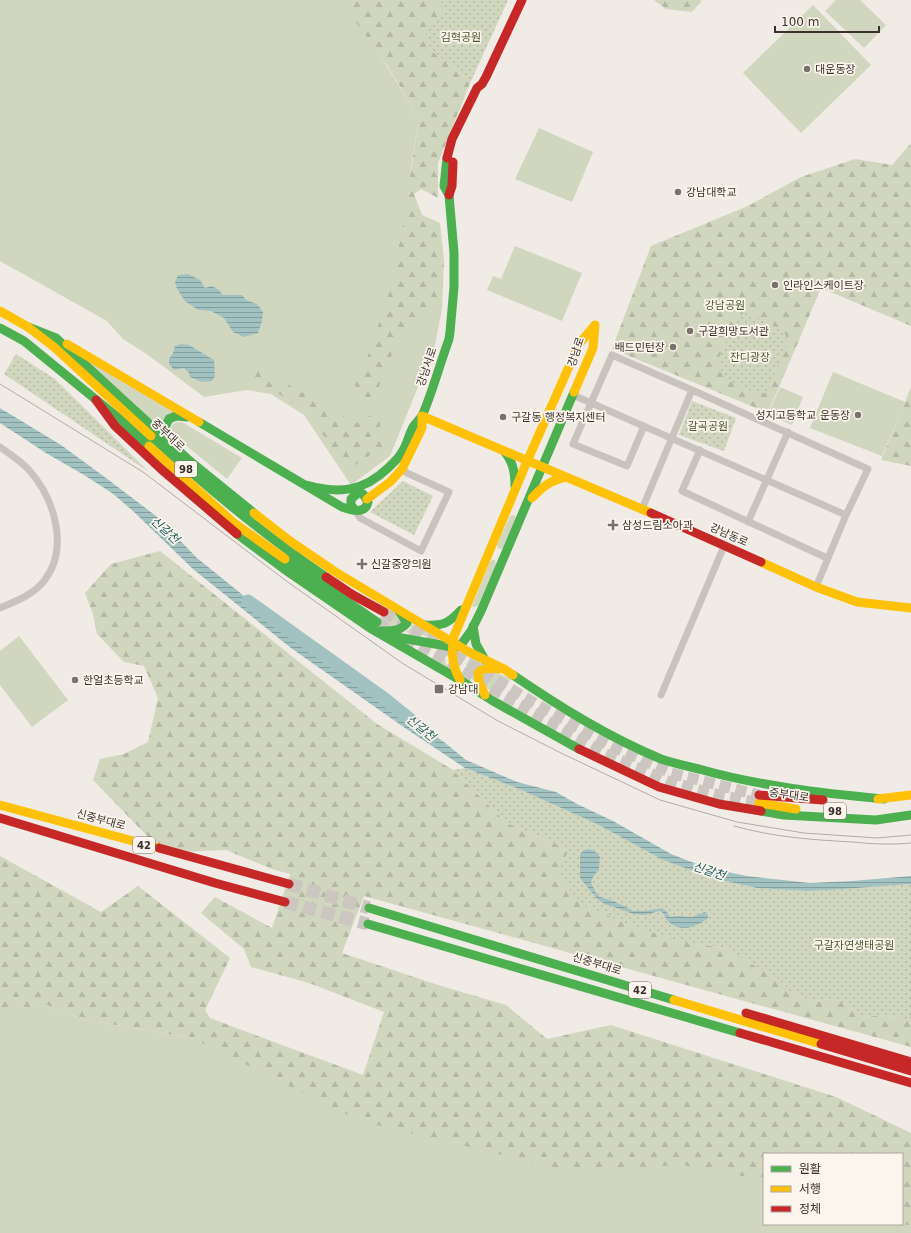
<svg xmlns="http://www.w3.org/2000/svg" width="911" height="1233" viewBox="0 0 911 1233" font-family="'DejaVu Sans','Noto Sans KR',sans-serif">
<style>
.green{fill:#d1d6bf}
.forest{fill:url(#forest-firs)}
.park{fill:url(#park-dots)}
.water{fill:url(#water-rules)}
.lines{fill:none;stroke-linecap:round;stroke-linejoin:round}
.river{stroke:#a1c2c1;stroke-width:13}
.primary-tunnel{stroke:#ccc6c0;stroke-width:11;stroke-dasharray:11 5.5;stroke-linecap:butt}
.highway-tunnel{stroke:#ccc6c0;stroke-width:13;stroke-dasharray:13 6;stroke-linecap:butt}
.street{stroke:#c9c3be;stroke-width:7}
.fast{stroke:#4caf50;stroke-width:9}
.slow{stroke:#ffc107;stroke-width:9}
.jam{stroke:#c62828;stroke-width:9}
.tram{stroke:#b1aca8;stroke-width:1}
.poi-dot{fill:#7a716c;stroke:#fbf5ee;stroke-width:1.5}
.labels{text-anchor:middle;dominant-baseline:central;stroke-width:3.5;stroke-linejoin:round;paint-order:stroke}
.shield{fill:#fbf5ee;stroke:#756b66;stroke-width:1}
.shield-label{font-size:10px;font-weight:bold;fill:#3b302b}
.park-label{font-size:11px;fill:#4a5a2e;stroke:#fbf5ee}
.poi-label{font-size:11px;fill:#3b302b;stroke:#fbf5ee;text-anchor:start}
.street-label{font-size:11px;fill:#3b302b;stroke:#fbf5ee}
.water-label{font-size:12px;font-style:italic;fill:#1f5a5e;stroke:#fbf5ee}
</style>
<defs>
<pattern id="forest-firs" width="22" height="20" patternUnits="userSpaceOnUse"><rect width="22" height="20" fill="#d1d6bf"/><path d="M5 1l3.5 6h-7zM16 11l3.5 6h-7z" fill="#b4b8a4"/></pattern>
<pattern id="park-dots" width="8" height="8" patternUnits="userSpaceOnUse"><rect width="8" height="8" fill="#d1d6bf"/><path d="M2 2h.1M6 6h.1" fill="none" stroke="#b4b8a4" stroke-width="1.8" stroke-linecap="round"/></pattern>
<pattern id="water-rules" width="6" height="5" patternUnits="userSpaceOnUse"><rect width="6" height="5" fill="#a1c2c1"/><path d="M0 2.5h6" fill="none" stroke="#849e9d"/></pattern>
</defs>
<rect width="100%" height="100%" fill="#f0ebe5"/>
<path class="green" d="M0 0H346L419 118 411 167 419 240 442 309 435 345 390 456 351 485 304 415 271 394 247 390 204 397 148 355 123 339 107 321 0 261Z
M836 0H860L886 25 864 48 825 11Z
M813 5 871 65 801 133 743 73Z
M539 128 593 152 572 202 515 179Z
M515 246 582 273 562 321 487 290 493 276 501 279Z
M74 351 182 414 161 430Z
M833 372 905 402 882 456 810 428Z
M780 387 803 397 792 425 768 415Z
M177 422H182L242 458 227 479 172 434 170 428 173 424Z
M512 515H514L516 518 503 548 499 549 497 545 510 516Z
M492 560H495L496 565 478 606 474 607 472 606 490 562Z
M387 606 399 617 401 622C395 631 386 627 377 625Z
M412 624 434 634 432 637 404 632C409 631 411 629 412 624Z
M19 636 68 700 32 727 0 685V651Z
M437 649 445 651V659L447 668 432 658Z
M471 655 489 666 473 681 466 665Z
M491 671 511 678 499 698C490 687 481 690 484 674Z
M0 1004 16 1008 47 1005 86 1020 192 1038 683 1165 764 1176V1224L911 1223V1233H0Z"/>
<path class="forest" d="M340 0H442L441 3 446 12 442 18 433 21V52L471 81 438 163V198L421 189 414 194 422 215 440 223 444 260 442 309 405 324 384 373 372 405 349 379 368 356 390 290 402 231 419 118 387 65Z
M654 0H701V2L692 12 666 9Z
M911 143V326L821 288 768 413 612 349 651 246 748 206 801 177 855 159 892 165Z
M259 368 356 423 379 411 382 447 346 471 312 417 272 389 250 386Z
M911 387V466L881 460Z
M160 551 377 724 453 770 507 823 569 849 695 945 714 946 730 950 784 984 790 992 812 1001 836 999 865 1017 882 1015 911 1020V1047L364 896 342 953 438 985 506 1005 547 1039 611 1025 836 1097 911 1133V1225L891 1224H902V1154H764V1180L683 1165 565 1170 360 1121 192 1038 86 1020 47 1005 0 1010V856L101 912 138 886 230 958 205 1010 210 1018 363 1075 384 1012 309 983 251 967 244 949 201 913 215 897 272 928 290 874 272 869 226 850 178 852 151 840 93 780 100 759 124 754 148 742 158 698 144 666 124 662 97 634 93 614 85 593 111 564Z"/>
<path class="park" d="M442 0H508L471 81 433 52 425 39C427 33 428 26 433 21 439 17 440 20 446 12L441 3Z
M748 313 781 329 784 332 788 341 768 389 765 393 760 394C744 387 716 382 718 360L737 317 742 314Z
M16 354 55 379 149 472 4 374Z
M692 401 736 418 724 451 679 435Z
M403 481 433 496 414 535 370 512Z
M465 768 519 789 597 824 663 860 696 872 725 881 757 888 806 891 830 890 911 884V1020L882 1015 865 1017 836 999 812 1001 790 992 784 984 730 950 714 946 695 945 637 928 583 905 557 875 569 849 507 823 453 770Z"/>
<path class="water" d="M188 274 200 280 205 288 212 286 219 290 223 295H242L246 300 257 304 263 312 262 321 258 333 244 337 233 332 224 318 211 311 198 310 185 301 177 289 175 282 178 275Z
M181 344 189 345 214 360 215 376 212 381 202 382 190 377 189 373 184 368 174 370 169 364V359L173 353 175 346Z
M0 408 61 445 106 478 156 516 197 558 324 661 410 720 444 742 466 760 517 782 556 792 577 804 613 821 671 854 707 868 747 876 810 883 852 881 911 876V884L830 890 806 891 757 888 725 881 696 872 663 860 597 824 519 789 465 768 405 728 291 648 193 569 133 511 112 493 84 475 46 453 0 423Z
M589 849 597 853 600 857 599 869 593 877 591 883 596 893 600 897 613 901 634 911H647L662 908 666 911 670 917 677 916 692 917 705 912 708 915V918C696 928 679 933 667 920 665 917 664 914 662 912L659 911 644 915 634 914 605 904 597 899 580 878V854L584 850Z"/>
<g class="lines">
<path class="river" d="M248 601 385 699 432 737"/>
<path class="primary-tunnel" d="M384 612 531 701 607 744 671 773 759 795
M377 622 602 752 668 781 714 794 759 803"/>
<path class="highway-tunnel" d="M289 884 369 908
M285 902 368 924"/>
<path class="street" d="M573 395 846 515
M644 426 627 466 573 444 612 355 692 390
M0 447C10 454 21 461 29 470 54 498 70 548 44 581 33 595 16 601 0 608
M700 450 682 491 827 558
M642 509 692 390 868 469 846 515 816 587
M355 510 360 518 421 551 449 492 407 473 402 469
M748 522 788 432
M661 695 724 546"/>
<path class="fast" d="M28 327 56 338 191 462 254 513
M0 328 24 341 121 420 149 446
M199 422 342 507C351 510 365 515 368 502L363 494 358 493 351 499V505L355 510
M151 436C206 487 264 535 326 577
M166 438 165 427 169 419 176 416 187 417
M504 451C513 462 515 472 515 486
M306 485C339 494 363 492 388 468 393 463 399 458 402 452 407 445 408 437 412 429 414 424 420 420 423 414 433 390 440 364 449 339L450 332 454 287V253L449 195 444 186 447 158
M237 534 284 569 370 628 460 680 493 701 579 749
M285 559 377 622
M424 625C443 626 448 624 461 610
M473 626 476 644 485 660
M379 631C390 631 399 632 407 623L399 611
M386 633 396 637 452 647 460 646 471 631 481 611 574 392
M513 675C560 707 608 737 661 759 673 763 686 766 699 769 759 786 821 793 884 799
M761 811 784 815 876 820 911 815
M369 908 674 1000
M368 924 740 1033"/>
<path class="slow" d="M0 311 28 327 54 347 151 436
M67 344 199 422
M574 392 593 348 595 325
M422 416 651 513
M149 446 234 523 285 559
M532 498C542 487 551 480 566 477
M367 499 390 482 402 469 422 428V416
M254 513 290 541 334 571 469 652 504 669 513 675
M761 562 816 587 857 602 911 608
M460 680C452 665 451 652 454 636L525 466 579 344 595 325
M485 695 479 682 478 673C483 667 492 668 499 669
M878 799 911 795
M759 803 796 809
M0 805 159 848
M674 1000 821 1044"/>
<path class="jam" d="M447 158 452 139 477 88 482 84 486 77 522 0
M449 195 452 186 453 162
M96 400 115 426 161 469 237 534
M651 513 761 562
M326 577 353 595 384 612
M579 749 659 787 719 804 761 811
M759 795 823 800
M0 818 215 883 285 902
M159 848 289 884
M746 1013 911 1062
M740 1033 911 1083
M821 1044 911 1071"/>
<path class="tram" d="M0 384 143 472 285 580 402 663 498 721 563 754 660 800 737 822 804 833 877 838 911 835
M734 826C773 837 813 840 853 842 872 844 892 845 911 843"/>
</g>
<g class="poi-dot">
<circle cx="807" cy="69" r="4"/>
<circle cx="678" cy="192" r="4"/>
<circle cx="775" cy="285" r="4"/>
<circle cx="690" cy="331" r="4"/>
<circle cx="673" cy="347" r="4"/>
<circle cx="858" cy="415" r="4"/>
<circle cx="503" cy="417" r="4"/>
<path d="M611 519h4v4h4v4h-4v4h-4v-4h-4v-4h4z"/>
<path d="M360 558h4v4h4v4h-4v4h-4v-4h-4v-4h4z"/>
<circle cx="75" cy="680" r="4"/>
<rect x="434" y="684" width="10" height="10" rx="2"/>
</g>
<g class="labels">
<g class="shield">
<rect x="175" y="461" width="22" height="16" rx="3"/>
<rect x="824" y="803" width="22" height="16" rx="3"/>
<rect x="133" y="837" width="22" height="16" rx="3"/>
<rect x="629" y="982" width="22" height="16" rx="3"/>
</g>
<g class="shield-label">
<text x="186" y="469">98</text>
<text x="835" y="811">98</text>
<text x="144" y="845">42</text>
<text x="640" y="990">42</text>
</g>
<g class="park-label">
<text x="461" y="37">김혁공원</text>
<text x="725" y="305">강남공원</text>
<text x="750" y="357">잔디광장</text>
<text x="708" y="426">갈곡공원</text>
<text x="854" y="945">구갈자연생태공원</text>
</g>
<g class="poi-label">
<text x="815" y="69">대운동장</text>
<text x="686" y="192">강남대학교</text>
<text x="783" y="285">인라인스케이트장</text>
<text x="698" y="331">구갈희망도서관</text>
<text x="665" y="347" text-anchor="end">배드민턴장</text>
<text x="850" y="415" text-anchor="end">성지고등학교 운동장</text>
<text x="511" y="417">구갈동 행정복지센터</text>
<text x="622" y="525">삼성드림소아과</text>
<text x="371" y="564">신갈중앙의원</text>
<text x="83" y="680">한얼초등학교</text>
<text x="448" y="689">강남대</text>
</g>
<g class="street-label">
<text transform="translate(576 352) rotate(-72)">강남로</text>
<text transform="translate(427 367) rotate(-71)">강남서로</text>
<text transform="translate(168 435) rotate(43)">중부대로</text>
<text transform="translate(729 535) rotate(24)">강남동로</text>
<text transform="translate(789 795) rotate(8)">중부대로</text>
<text transform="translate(101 820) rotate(15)">신중부대로</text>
<text transform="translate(597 964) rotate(17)">신중부대로</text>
</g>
<g class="water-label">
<text transform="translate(165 530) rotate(42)">신갈천</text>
<text transform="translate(421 728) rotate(39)">신갈천</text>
<text transform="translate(709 871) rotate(19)">신갈천</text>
</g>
</g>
<rect x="763" y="1153" width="140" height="72" fill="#fbf5ee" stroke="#aea6a0"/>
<rect x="771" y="1166" width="20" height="6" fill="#4caf50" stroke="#aea6a0"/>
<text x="799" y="1173" font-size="12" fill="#3b302b">원활</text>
<rect x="771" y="1186" width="20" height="6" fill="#ffc107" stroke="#aea6a0"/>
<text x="799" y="1193" font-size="12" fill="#3b302b">서행</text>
<rect x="771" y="1206" width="20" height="6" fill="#c62828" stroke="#aea6a0"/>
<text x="799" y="1213" font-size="12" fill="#3b302b">정체</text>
<path d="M775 26v6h104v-6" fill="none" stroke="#3b302b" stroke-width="2"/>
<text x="781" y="26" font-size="12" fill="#3b302b" stroke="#fbf5ee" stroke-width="3" paint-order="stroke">100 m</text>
</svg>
